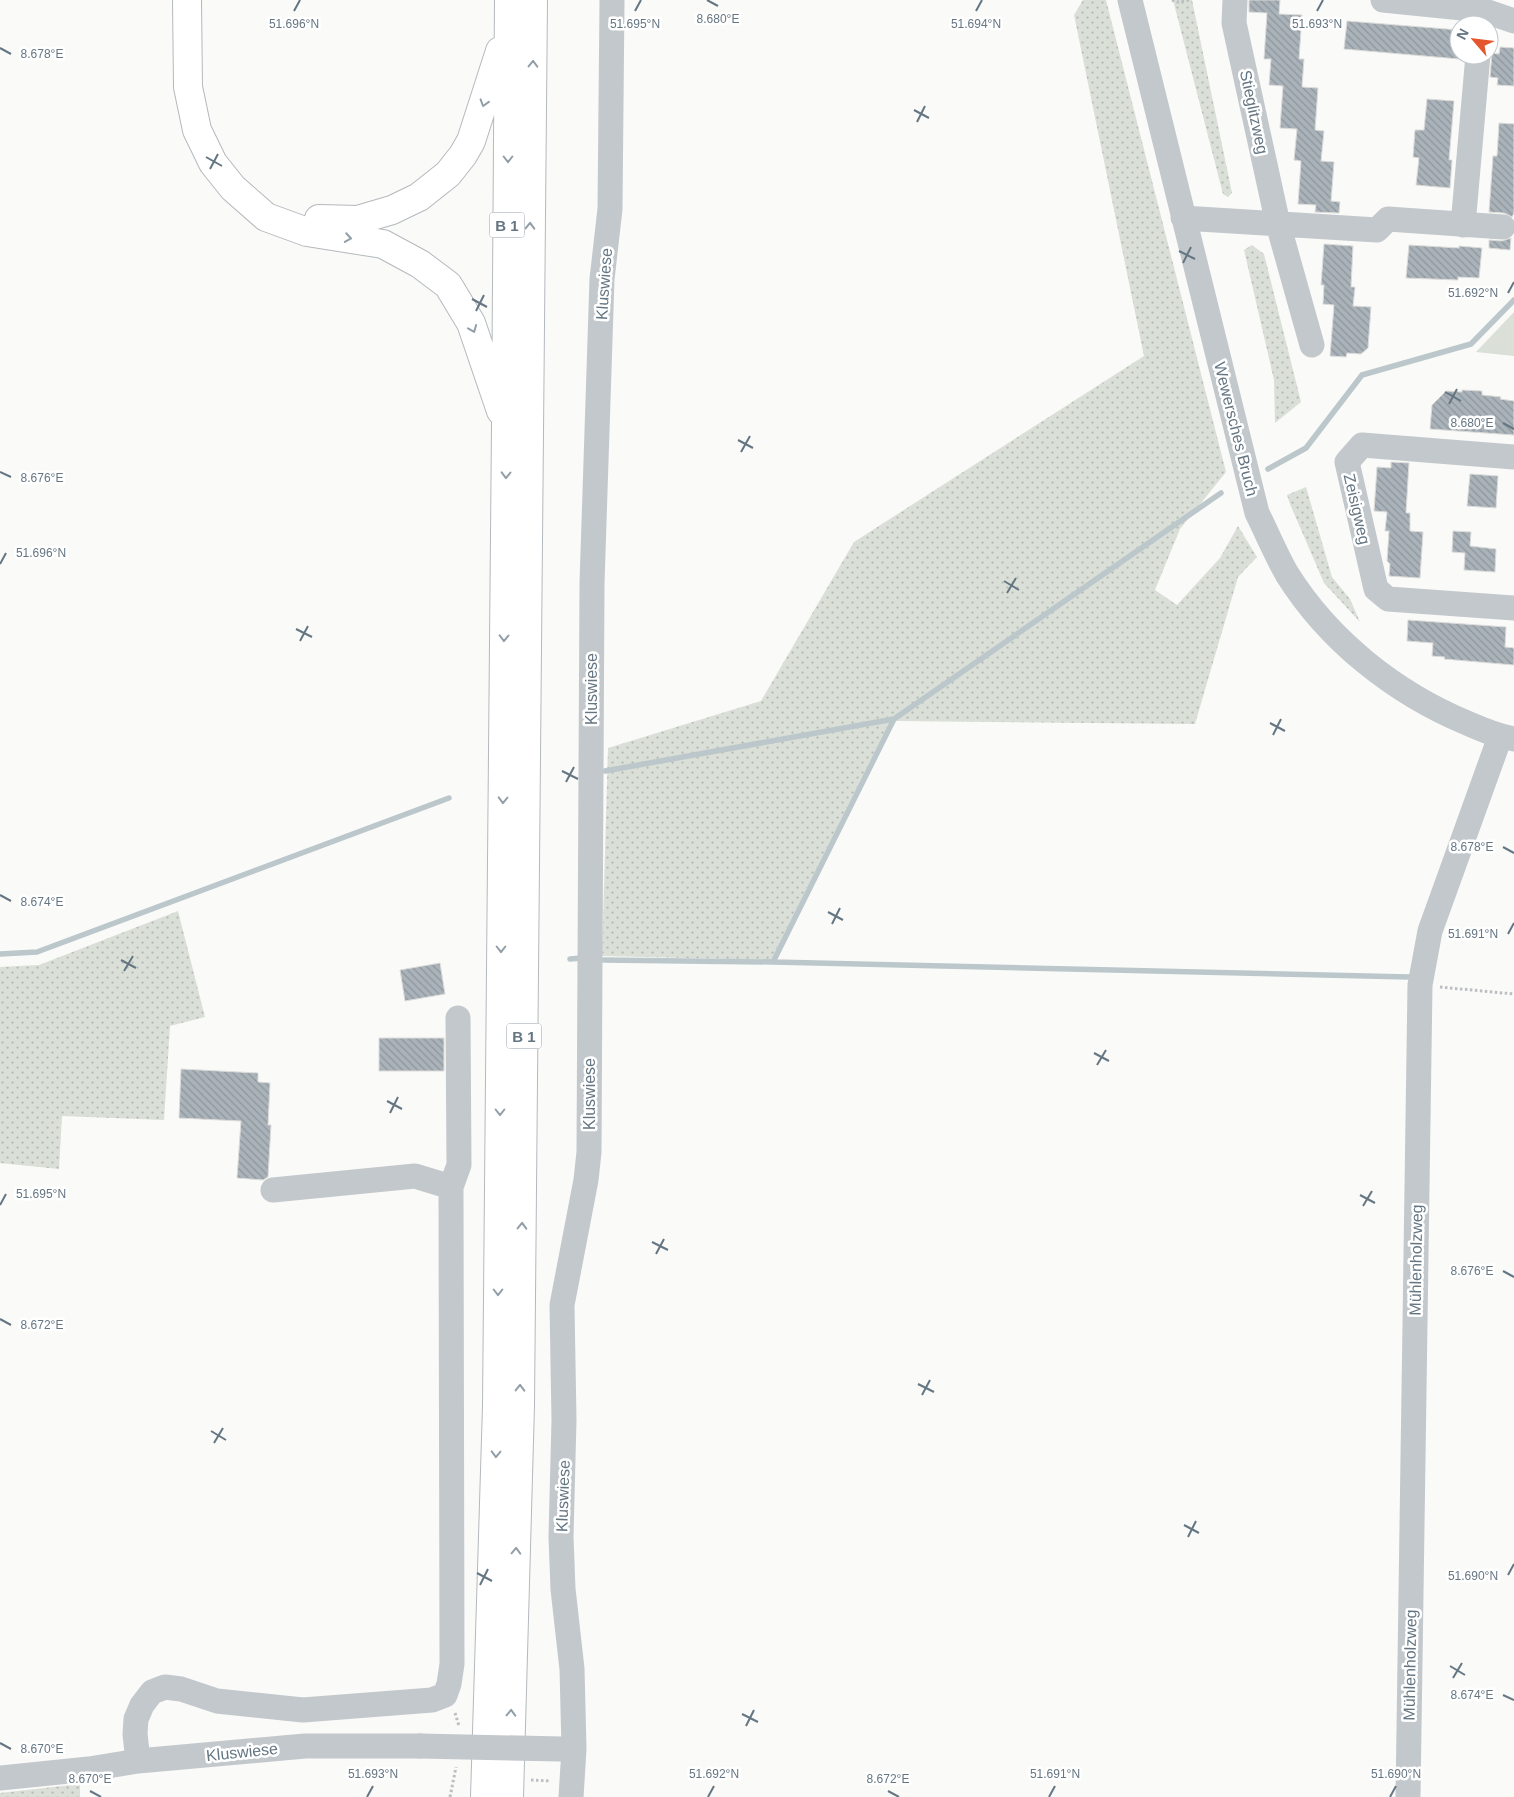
<svg xmlns="http://www.w3.org/2000/svg" width="1514" height="1797" viewBox="0 0 1514 1797" font-family="Helvetica,sans-serif">
<style>
.grass{fill:url(#grass-dots)}
.green{fill:#dadfd7}
.lines{fill:none;stroke-linecap:round;stroke-linejoin:round}
.stream{stroke:#bbc7cb;stroke-width:5.5}
.building{fill:url(#building-back-hatch);stroke:#dcdcda}
.highway-casing{stroke:#b4b9bd;stroke-width:30}
.path{stroke:#bbbfc2;stroke-width:3;stroke-dasharray:2.5 2.5;stroke-linecap:butt}
.minor{stroke:#c3c8cc;stroke-width:25}
.highway{stroke:#fff;stroke-width:28}
.minor-bridge{stroke:#c3c8cc;stroke-width:25}
.oneway{stroke:#939fa8}
.ticks{fill:none;stroke:#657683;stroke-width:2}
.labels{text-anchor:middle;dominant-baseline:central;stroke-width:5;stroke-linejoin:round;paint-order:stroke}
.shield{fill:#fff;stroke:#939fa8;stroke-width:1}
.shield-label{font-size:15px;font-weight:bold;fill:#657683}
.street-label{font-size:16px;fill:#657683;stroke:#fff}
.ticks-label{font-size:12px;text-anchor:middle;fill:#657683;stroke:#fff;stroke-width:5;stroke-linejoin:round;paint-order:stroke}
</style>
<defs>
<pattern id="grass-dots" width="8" height="8" patternUnits="userSpaceOnUse" patternTransform="scale(1.25)"><rect width="8" height="8" fill="#dadfd7"/><path d="M2 2h.1M6 6h.1" fill="none" stroke="#b4b9b4" stroke-width="1.8" stroke-linecap="round"/></pattern>
<pattern id="building-back-hatch" width="6" height="6" patternUnits="userSpaceOnUse" patternTransform="scale(1.25)"><rect width="6" height="6" fill="#aab3b9"/><path d="M-1 5l2 2M0 0l6 6M5-1l2 2" fill="none" stroke="#8e969c"/></pattern>
</defs>
<rect width="100%" height="100%" fill="#fafaf8"/>
<path class="grass" d="M1083 0H1106L1226 472 1180 529 1155 590 1177 605 1220 558 1238 526 1257 557 1238 577 1195 724 896 721 889 723 771 960 602 956 608 748 761 701 854 542 1144 356 1074 15Z
M1173 0H1192L1232 193 1228 197 1223 194Z
M1252 245 1264 254 1301 402 1275 423 1274 380 1244 250Z
M1306 487 1332 577 1350 599 1360 622 1324 583 1290 504 1287 495Z
M178 911 205 1017 170 1026 164 1120 62 1116 59 1169 0 1163V967L39 965Z
M80 1784V1797H0V1793Z"/>
<path class="green" d="M1514 312V356L1476 352Z"/>
<g class="lines">
<path class="stream" d="M1268 469 1306 448 1362 375 1471 344 1514 300
M605 771 894 719 1221 493
M0 954 37 952 449 798
M570 959 582 958
M604 960 773 962 894 719
M773 962 1409 977"/>
</g>
<path class="building" d="M1249 0H1280L1279 14 1302 15 1299 59H1304L1302 87 1318 88 1315 130 1324 131 1321 161 1334 162 1331 201 1340 202 1339 213 1315 212 1316 205 1298 204 1301 161 1294 160 1297 129 1280 128 1283 86 1269 85 1271 59H1264L1267 13 1249 12Z
M1347 21 1459 30V59L1344 49Z
M1500 47 1514 48V86L1497 85 1498 78 1490 77 1492 53 1499 54Z
M1427 99 1454 101 1449 160H1452L1450 188 1416 185 1419 158 1413 157 1415 130H1424Z
M1499 123 1514 124V213L1512 217 1504 213 1489 212 1493 156H1497Z
M1511 238 1510 250 1489 248V240L1502 241Z
M1324 244 1353 246 1351 287H1355L1353 306 1371 307 1368 348 1361 354 1347 353 1346 357 1330 356 1334 305 1323 304 1324 285H1321Z
M1409 245 1459 248V246L1482 248 1479 278 1458 277V280L1406 278Z
M1462 390 1482 391V395L1501 397 1500 399 1514 401V435L1430 429 1432 405 1446 391 1462 392Z
M1391 462 1409 463 1406 513H1410V531L1423 532 1420 578 1389 576 1390 564 1387 561 1389 531H1385L1387 512 1374 511 1377 467 1391 468Z
M1470 474 1498 476 1496 508 1467 506Z
M1453 531 1471 532 1470 546 1496 549 1495 572 1464 570 1465 553 1452 552Z
M1408 620 1506 627 1505 647 1514 648V665L1444 659 1445 657 1432 656 1433 643 1407 641Z
M440 963 445 994 405 1001 400 970Z
M379 1038H444V1071H379Z
M181 1069 258 1073V1082L270 1083 268 1125H271L268 1177 263 1180 237 1178 241 1121 179 1118Z"/>
<g class="lines">
<g class="highway-casing">
<path id="highway" d="M187 0 188 87 197 130 213 163 233 188 266 217 307 232 383 244 420 264 448 285 471 323 501 411
M319 219 358 220 392 210 419 197 448 174 463 155 471 141 500 51
M485 1797 497 1406 506 426 509 0
M509 1797 520 1405 533 0"/>
</g>
<path class="path" d="M1172 0 1177 2 1190 0
M1440 987 1514 994
M455 1713 459 1726
M531 1780 551 1781
M450 1797 456 1767"/>
<path class="minor" d="M1130 0 1257 513C1267 533 1276 555 1287 574 1329 641 1395 693 1467 723 1483 730 1497 736 1514 739
M1235 0 1234 23 1278 224 1312 345
M1383 0 1482 10 1514 21
M1183 218 1377 230 1388 219 1503 227
M1463 225 1478 55
M1514 457 1362 445 1347 462 1376 589 1388 599 1514 608
M273 1190 415 1176 451 1187
M138 1761 135 1734 136 1719 142 1705 152 1692 165 1687 181 1689 217 1701 303 1710 432 1700 445 1695 449 1684 452 1664 451 1187 459 1165 458 1018
M0 1778 89 1769 138 1761 305 1746H420
M571 1797 574 1749 572 1669 563 1589 561 1537 564 1420 562 1305 586 1180 589 1152 592 583 602 279 610 209 612 0
M1408 1797 1420 985 1430 931 1500 737"/>
<use href="#highway" class="highway"/>
<path class="minor-bridge" d="M420 1746 561 1749"/>
</g>
<defs><path id="oneway-chevron" d="M-2-3.5L2.5 0L-2 3.5" fill="none" stroke-width="1.6" stroke-linecap="round" stroke-linejoin="round" transform="scale(1.25)"/></defs>
<g class="oneway">
<use href="#oneway-chevron" transform="translate(533 64) rotate(-89)"/>
<use href="#oneway-chevron" transform="translate(484 103) rotate(107)"/>
<use href="#oneway-chevron" transform="translate(508 159) rotate(90)"/>
<use href="#oneway-chevron" transform="translate(530 226) rotate(-89)"/>
<use href="#oneway-chevron" transform="translate(348 238) rotate(9)"/>
<use href="#oneway-chevron" transform="translate(473 329) rotate(68)"/>
<use href="#oneway-chevron" transform="translate(506 475) rotate(91)"/>
<use href="#oneway-chevron" transform="translate(504 638) rotate(91)"/>
<use href="#oneway-chevron" transform="translate(503 800) rotate(91)"/>
<use href="#oneway-chevron" transform="translate(501 949) rotate(90)"/>
<use href="#oneway-chevron" transform="translate(500 1112) rotate(90)"/>
<use href="#oneway-chevron" transform="translate(522 1226) rotate(-89)"/>
<use href="#oneway-chevron" transform="translate(498 1292) rotate(90)"/>
<use href="#oneway-chevron" transform="translate(520 1388) rotate(-89)"/>
<use href="#oneway-chevron" transform="translate(496 1454) rotate(92)"/>
<use href="#oneway-chevron" transform="translate(516 1551) rotate(-88)"/>
<use href="#oneway-chevron" transform="translate(511 1713) rotate(-88)"/>
</g>
<path class="ticks" d="M707 0 718 6M294 11 300 0M635 11 641 0M976 11 982 0M1317 11 1323 0M0 48 11 54M914 110 929 118M917 122 925 106M206 157 222 166M210 169 218 154M1179 251 1195 259M1183 263 1191 247M1508 293 1514 282M472 299 487 307M476 311 484 295M1445 392 1461 401M1449 404 1457 389M1503 423 1514 429M738 440 753 448M741 452 750 436M0 472 11 477M0 564 6 553M1004 581 1019 590M1007 593 1016 578M296 629 312 637M300 641 308 626M1270 723 1285 731M1273 735 1281 719M562 771 578 779M566 782 574 767M1503 847 1514 853M0 895 11 901M828 912 843 920M832 924 840 908M1508 934 1514 923M121 960 136 968M124 971 133 956M1094 1053 1109 1061M1097 1065 1106 1050M387 1101 402 1109M390 1113 398 1097M1360 1195 1375 1203M0 1205 6 1194M1363 1206 1372 1191M652 1242 668 1250M656 1254 664 1239M1503 1271 1514 1277M0 1319 11 1325M918 1384 934 1392M922 1395 930 1380M211 1431 226 1440M214 1443 223 1428M1184 1525 1199 1533M1188 1537 1196 1521M477 1573 492 1581M1508 1575 1514 1564M480 1585 488 1569M1450 1666 1465 1675M1453 1678 1462 1663M1503 1695 1514 1700M742 1714 758 1722M746 1726 754 1710M0 1743 11 1749M90 1791 101 1797M888 1791 899 1797M367 1797 373 1786M708 1797 714 1786M1049 1797 1055 1786M1390 1797 1396 1786"/>
<g class="labels">
<g class="shield">
<rect x="489.5" y="212.5" width="35" height="25" rx="4"/>
<rect x="506.5" y="1023.5" width="35" height="25" rx="4"/>
</g>
<g class="shield-label">
<text x="507" y="225">B 1</text>
<text x="524" y="1036">B 1</text>
</g>
<g class="street-label">
<text transform="translate(1254 112) rotate(78)">Stieglitzweg</text>
<text transform="translate(604 284) rotate(-86)">Kluswiese</text>
<text transform="translate(1236 429) rotate(76)">Wewersches Bruch</text>
<text transform="translate(1357 509) rotate(77)">Zeisigweg</text>
<text transform="translate(591 689) rotate(-90)">Kluswiese</text>
<text transform="translate(589 1094) rotate(-90)">Kluswiese</text>
<text transform="translate(1416 1260) rotate(-89)">Mühlenholzweg</text>
<text transform="translate(563 1496) rotate(-88)">Kluswiese</text>
<text transform="translate(1410 1665) rotate(-89)">Mühlenholzweg</text>
<text transform="translate(242 1752) rotate(-6)">Kluswiese</text>
</g>
</g>
<g class="ticks-label">
<text x="718" y="23">8.680°E</text>
<text x="294" y="28">51.696°N</text>
<text x="635" y="28">51.695°N</text>
<text x="976" y="28">51.694°N</text>
<text x="1317" y="28">51.693°N</text>
<text x="42" y="58">8.678°E</text>
<text x="1473" y="297">51.692°N</text>
<text x="1472" y="427">8.680°E</text>
<text x="42" y="482">8.676°E</text>
<text x="41" y="557">51.696°N</text>
<text x="1472" y="851">8.678°E</text>
<text x="42" y="906">8.674°E</text>
<text x="1473" y="938">51.691°N</text>
<text x="41" y="1198">51.695°N</text>
<text x="1472" y="1275">8.676°E</text>
<text x="42" y="1329">8.672°E</text>
<text x="1473" y="1580">51.690°N</text>
<text x="1472" y="1699">8.674°E</text>
<text x="42" y="1753">8.670°E</text>
<text x="373" y="1778">51.693°N</text>
<text x="714" y="1778">51.692°N</text>
<text x="1055" y="1778">51.691°N</text>
<text x="1396" y="1778">51.690°N</text>
<text x="90" y="1783">8.670°E</text>
<text x="888" y="1783">8.672°E</text>
</g>
<g transform="translate(1474 40) rotate(298)"><circle r="24" fill="#ffffff" stroke="#c1c8cd"/>
<path d="M0-4L9 19L0 12L-9 19Z" fill="#e4572e"/>
<text y="-8" font-size="14" font-weight="bold" text-anchor="middle" fill="#657683">N</text>
</g>
</svg>
